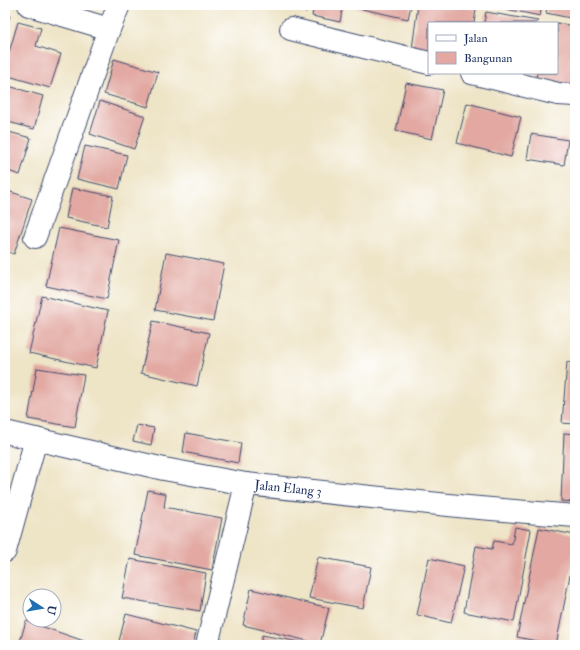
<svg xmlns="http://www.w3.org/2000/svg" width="580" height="650" viewBox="0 0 580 650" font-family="'IM FELL Double Pica',serif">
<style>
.building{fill:#e2a8a1}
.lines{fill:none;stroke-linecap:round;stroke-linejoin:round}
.minor-casing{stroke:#3b4a6e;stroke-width:24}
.minor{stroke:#fff;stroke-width:22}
.labels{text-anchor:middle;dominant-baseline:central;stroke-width:3.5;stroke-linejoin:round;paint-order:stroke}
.street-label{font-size:13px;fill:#1b2f5e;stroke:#fff}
</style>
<rect width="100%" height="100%" fill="#fff"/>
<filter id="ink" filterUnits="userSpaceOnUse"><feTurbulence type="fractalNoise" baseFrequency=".025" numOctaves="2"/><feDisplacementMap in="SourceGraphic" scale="8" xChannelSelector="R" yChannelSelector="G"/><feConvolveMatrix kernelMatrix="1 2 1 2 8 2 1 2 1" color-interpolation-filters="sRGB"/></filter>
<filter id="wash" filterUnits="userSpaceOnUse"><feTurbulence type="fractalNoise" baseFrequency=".012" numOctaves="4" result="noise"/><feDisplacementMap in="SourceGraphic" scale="16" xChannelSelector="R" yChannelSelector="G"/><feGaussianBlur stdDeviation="0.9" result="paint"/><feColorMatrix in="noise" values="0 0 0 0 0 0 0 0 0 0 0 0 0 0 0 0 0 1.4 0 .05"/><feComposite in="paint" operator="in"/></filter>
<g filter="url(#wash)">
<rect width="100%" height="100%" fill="#eee4c6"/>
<g id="blocks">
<path class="building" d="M282 5H308L306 12 282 7Z
M314 5H343L340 22 312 16Z
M354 5H411L408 19 353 7Z
M418 5H449L476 9 474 23H429V51L412 49Z
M486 5H542L540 16Z
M547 5H575V19L546 13Z
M486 12 538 21 537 23H484Z
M5 15 10 16 5 32Z
M18 22 41 28 36 46 61 54 50 88 5 75V66Z
M557 23 575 26V85L536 79 537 73H557Z
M114 59 158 72 148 107 104 94Z
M406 83 443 90 432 139 396 131Z
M5 85 43 96 34 129 5 121Z
M100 101 145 116 134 149 90 134Z
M467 103 521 117 511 157 457 143Z
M5 131 31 138 20 175 5 170Z
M531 134 568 140 564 165 527 159Z
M85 146 127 155 119 189 77 179Z
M72 188 113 196 107 227 66 218Z
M5 190 32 199 14 254 5 251Z
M59 228 119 240 107 299 46 286Z
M166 253 224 264 213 321 155 310Z
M42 296 108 311 96 368 29 353Z
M153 321 209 333 197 386 141 373Z
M567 362 575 363V424L562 423Z
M37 368 84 375 75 427 28 419Z
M137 425 154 428 151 445 133 441Z
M186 433 241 443 238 463 183 452Z
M564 433 575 434V502L561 501Z
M148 490 166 494 164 507 222 518 212 570 135 555Z
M515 527 531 530 514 622 464 612 476 546 492 549 494 541 512 544Z
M539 528 575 535V550L556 645 517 637Z
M318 557 371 567 363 608 309 598Z
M429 558 464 566 451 623 417 615Z
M130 559 206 573 200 611 122 598Z
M251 589 329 608 320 644 243 625Z
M126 614 196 632 193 645H118Z
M26 621 84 641 83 645H19Z
M262 635 310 644V645H260Z"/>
</g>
</g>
<g filter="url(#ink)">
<use href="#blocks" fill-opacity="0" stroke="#3b4a6e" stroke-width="1"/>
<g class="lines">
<g class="minor-casing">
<g id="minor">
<path d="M29 5 109 29 35 237"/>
<path d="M109 29 119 5"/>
<path d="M291 29 429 63"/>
<path d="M472 73 558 94 575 95"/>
<path id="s1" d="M5 432 164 469 246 484 468 507 575 516"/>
<path d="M5 551 36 439"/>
<path d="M207 645 246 484"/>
</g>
</g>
<use href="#minor" class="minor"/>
</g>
</g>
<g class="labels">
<g class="street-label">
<text stroke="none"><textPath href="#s1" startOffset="289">Jalan Elang 3</textPath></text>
</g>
</g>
<rect width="580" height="650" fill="none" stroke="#fff" stroke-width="20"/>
<rect x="428" y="22" width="130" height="52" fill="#ffffff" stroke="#a4acbf"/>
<rect x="436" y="35" width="20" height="6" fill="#ffffff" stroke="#a4acbf"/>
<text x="464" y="42" font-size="12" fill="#1b2f5e">Jalan</text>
<rect x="436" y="52" width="20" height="12" fill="#e2a8a1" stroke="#a4acbf"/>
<text x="464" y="62" font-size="12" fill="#1b2f5e">Bangunan</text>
<g transform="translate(42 608) rotate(102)"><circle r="19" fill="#ffffff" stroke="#a4acbf"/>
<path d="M0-3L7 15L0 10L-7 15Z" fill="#1f6fb2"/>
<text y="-6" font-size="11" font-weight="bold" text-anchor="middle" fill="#1b2f5e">U</text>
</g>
</svg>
